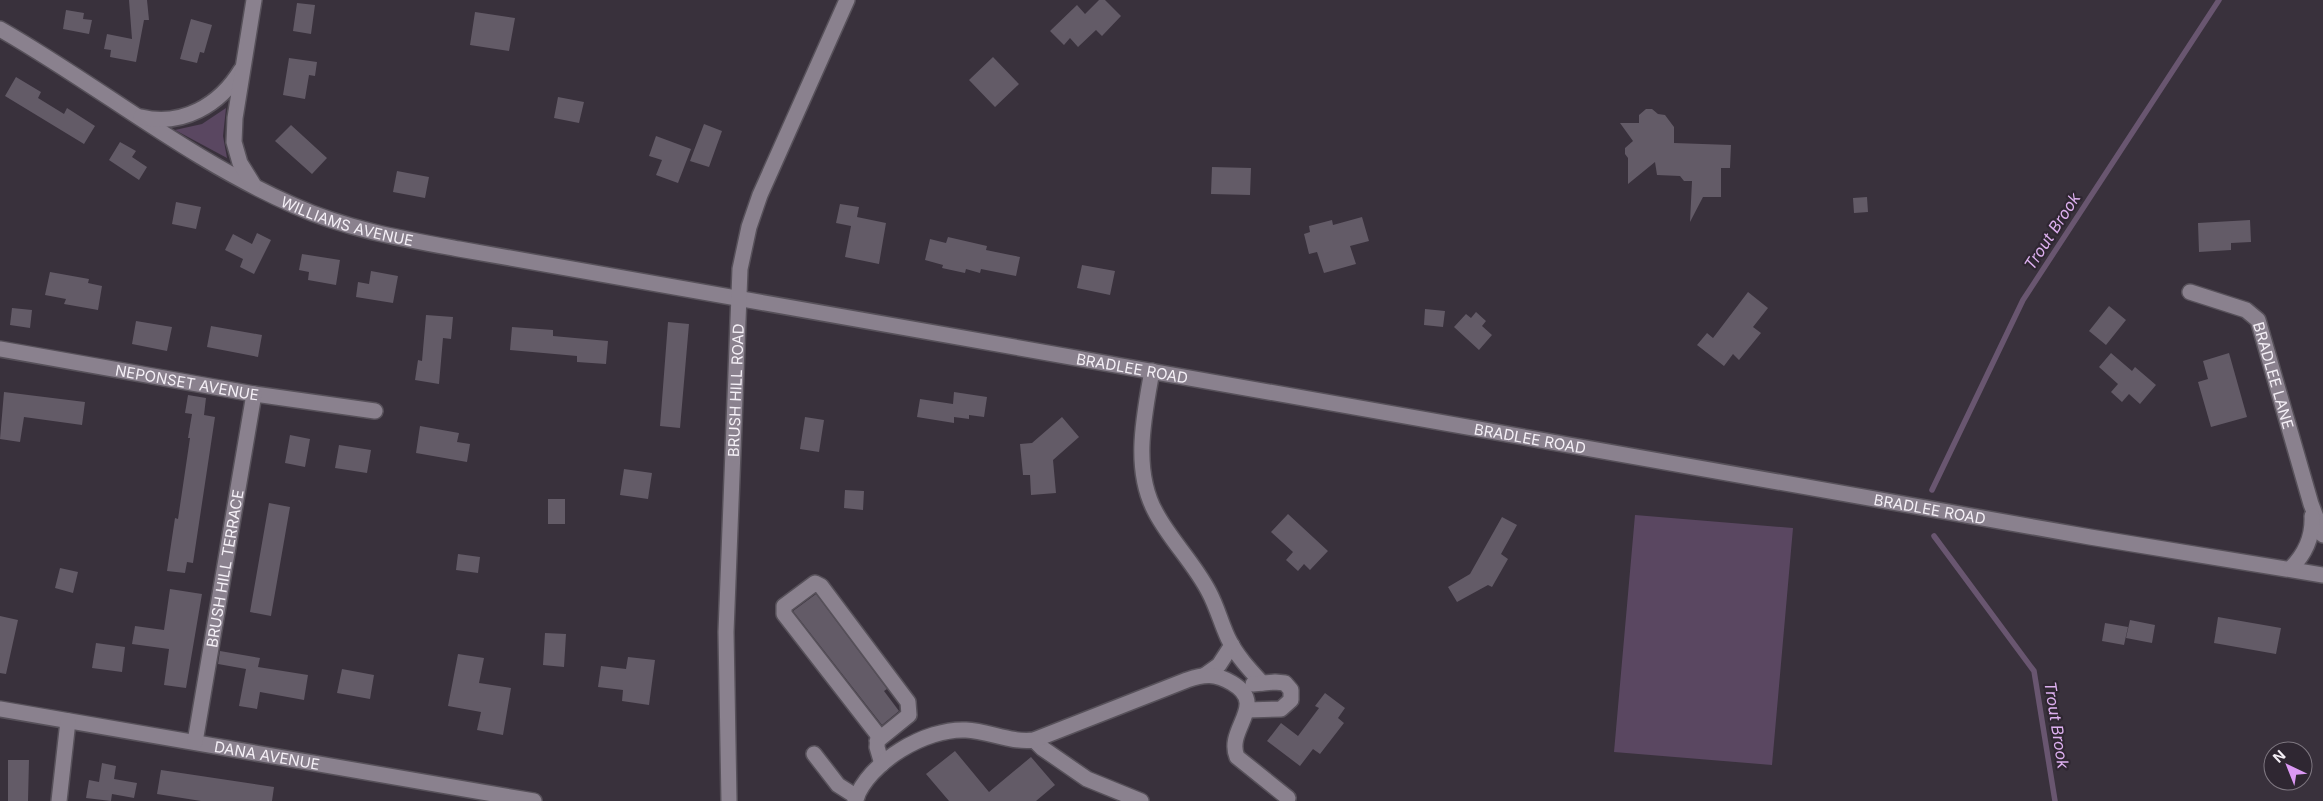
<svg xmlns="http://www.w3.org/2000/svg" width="2323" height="801" viewBox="0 0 2323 801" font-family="Inter,sans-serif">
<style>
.green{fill:#5a4761}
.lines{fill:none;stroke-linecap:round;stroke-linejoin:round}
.stream{stroke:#695670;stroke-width:5.5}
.building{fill:#635b67}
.minor-casing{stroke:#57515a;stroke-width:18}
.minor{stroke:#8a818e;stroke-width:15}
.labels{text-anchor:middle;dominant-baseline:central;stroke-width:4.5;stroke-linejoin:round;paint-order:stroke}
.street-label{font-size:15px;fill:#f4eff6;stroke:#2f2732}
.water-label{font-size:16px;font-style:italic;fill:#dcafee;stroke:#2f2732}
</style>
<rect width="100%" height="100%" fill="#39313c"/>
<path class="green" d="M226 108 223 136 227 158 175 130 202 124Z
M1635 515 1793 528 1772 765 1614 752Z"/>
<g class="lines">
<path class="stream" d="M1932 490 2023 300 2219 0
M1934 536 2034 671 2055 801"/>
</g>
<path class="building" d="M129 0H147L149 20H144L136 62 110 57 111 50 104 49 107 34 132 39Z
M1099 0H1105L1121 16 1102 36 1096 30 1078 47 1070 38 1064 45 1050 31 1077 5 1085 14Z
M297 3 315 5 311 34 293 31Z
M66 10 84 13 83 19 92 20 89 34 63 29Z
M475 12 515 18 509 51 470 45Z
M191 19 212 25 204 53 200 52 197 63 180 59Z
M993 57 1019 84 995 107 969 80Z
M289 58 317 62 315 76 309 75 305 99 283 95Z
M16 77 41 92 38 98 64 114 67 108 95 126 84 144 5 96Z
M558 97 584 102 579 123 554 118Z
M1646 109H1652L1658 114 1665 115 1674 127V143L1731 145 1730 168H1721V197H1703L1690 222 1692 181H1684L1680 176 1657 175 1655 162 1628 184V158L1625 154V148L1633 141 1620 123H1639V115Z
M704 124 722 131 709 167 690 161Z
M291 125 327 158 312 174 275 141Z
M656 136 691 149 678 183 656 175 662 160 649 156Z
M120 142 136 151 132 157 147 167 139 180 109 160Z
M1212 167 1251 168 1250 195 1211 194Z
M397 171 429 177 425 198 393 192Z
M1867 197 1868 212 1854 213 1853 198Z
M176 202 201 207 196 229 172 224Z
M840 204 859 207 857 217 886 223 879 264 845 257 851 226 836 223Z
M1362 217 1369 241 1350 246 1356 264 1324 273 1317 252 1309 254 1304 234 1310 232 1309 226 1332 220 1333 225Z
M2250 220 2251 242 2231 243V250L2199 252 2198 223Z
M257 233 271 240 254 274 240 267 243 259 225 250 233 234 252 244Z
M948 237 987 246 986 250 1020 257 1016 276 981 269 980 273 966 269 965 273 942 268 943 265 925 260 930 239 946 243Z
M302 254 340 260 336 285 308 280 309 272 299 270Z
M1082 265 1115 271 1110 295 1077 288Z
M371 271 398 276 393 303 356 297 358 282 369 284Z
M50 272 89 279 88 283 102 286 98 310 64 304 66 299 45 295Z
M1748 292 1768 308 1753 327 1761 333 1739 360 1733 354 1724 366 1697 345 1707 333 1713 338Z
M2109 306 2126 320 2106 345 2089 331Z
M12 308 32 310 30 328 10 325Z
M1425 309 1445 311 1443 327 1424 325Z
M1476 312 1486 321 1482 326 1492 335 1479 350 1454 327 1466 314 1471 318Z
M426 315 453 317 451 339 443 338 439 384 415 380 418 360 422 361Z
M136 321 172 327 167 351 132 344Z
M668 322 689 324 680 428 660 426Z
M211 326 262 335 258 357 207 347Z
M512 327 553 330V336L608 341 606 364 577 362V356L510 350Z
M2111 353 2132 371 2135 367 2156 385 2140 404 2129 394 2122 402 2111 392 2118 384 2099 367Z
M2229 353 2247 417 2211 427 2198 382 2208 379 2203 361Z
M4 392 85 402 82 425 24 417 20 442 0 439Z
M954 392 987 397 984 417 969 415V419L954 417V423L917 417 920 399 953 404Z
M188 395 206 398 204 415 215 417 193 563 187 562 185 573 167 571 175 518 178 519 190 438H188L192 414 185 413Z
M805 417 824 420 819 452 800 449Z
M1062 417 1079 437 1053 460 1056 493 1031 495 1030 475H1023L1020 444 1032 443Z
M420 426 459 433 457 442 470 444 467 462 416 453Z
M290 435 310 439 305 467 285 463Z
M339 445 371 450 367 473 335 468Z
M624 469 652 473 648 499 620 495Z
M845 490 864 491 863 510 844 508Z
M548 499H565V524H548Z
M269 503 290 507 271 616 250 612Z
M1288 514 1328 551 1310 570 1304 564 1298 571 1286 560 1293 552 1271 532Z
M1502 517 1517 525 1501 554 1508 559 1492 587 1488 585 1457 602 1448 587 1470 574Z
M458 554 480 557 478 573 456 570Z
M60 568 78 572 73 593 55 588Z
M170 589 202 594 186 688 164 685 169 649 132 644 135 626 164 630Z
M816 594 887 689 884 691 899 711 882 725 793 611Z
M0 616 18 620 6 674 0 673Z
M2218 617 2281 628 2276 654 2214 643Z
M2130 620 2155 625 2152 643 2126 638Z
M2105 623 2128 627 2124 645 2102 641Z
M545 633 566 634 564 667 543 665Z
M96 643 125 647 122 672 92 668Z
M220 651 260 658 258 667 308 675 304 700 260 692 257 709 239 706 246 669 218 664Z
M458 654 484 658 479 683 511 688 503 735 477 730 481 712 448 706Z
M628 657 655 660 649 705 622 701 623 690 598 687 601 666 626 669Z
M342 669 374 675 370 699 337 693Z
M1325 693 1345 708 1338 718 1344 723 1320 754 1313 749 1300 766 1267 741 1281 723 1298 736 1319 708 1315 706Z
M955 751 989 792 1031 757 1055 785 1036 801H949L926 774Z
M8 760H29L28 801H8Z
M102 763 116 766 114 779 137 783 134 798 112 794 111 801 86 798 89 780 99 782Z
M161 770 274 787 272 801H201L157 794Z"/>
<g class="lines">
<g class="minor-casing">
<g id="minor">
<path id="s1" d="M0 29C100 86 189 160 295 206 346 229 404 239 459 249L2090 537 2323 575"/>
<path d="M141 117C182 127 220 105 241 70"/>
<path d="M253 184 240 163 234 142 235 118 254 0"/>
<path id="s2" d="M2190 292 2246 310 2258 320 2311 504 2323 535"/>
<path id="s3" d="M0 349 254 394 375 411"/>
<path d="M1152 371C1144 416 1132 470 1156 513 1171 541 1194 563 1209 592 1217 607 1221 623 1228 638 1236 655 1249 669 1262 683"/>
<path d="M2291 568C2306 553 2313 537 2312 516"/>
<path d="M1205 675 1219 665 1232 645"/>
<path id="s4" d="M0 709 534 801"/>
<path d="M1247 710 1281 709 1291 700V690L1285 683 1275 682 1253 684"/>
<path d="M1034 740 1042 748 1087 779 1141 801"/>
<path d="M877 741 909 715 908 702 821 586 815 583 784 606V614L878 735 877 747 882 764"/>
<path id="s5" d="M195 742 254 394"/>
<path d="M814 754 838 785 857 797"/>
<path d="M59 801 68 721"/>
<path id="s6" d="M729 801 726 632 740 269 749 227 760 195 847 0"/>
<path d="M855 801C868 762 926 728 966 730 989 731 1011 743 1034 740L1187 680C1204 674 1215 673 1232 683 1269 705 1225 729 1237 757L1288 798"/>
</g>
</g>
<use href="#minor" class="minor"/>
</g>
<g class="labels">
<g class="street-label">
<text stroke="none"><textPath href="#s1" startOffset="399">WILLIAMS AVENUE</textPath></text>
<text stroke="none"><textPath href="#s1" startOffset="1198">BRADLEE ROAD</textPath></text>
<text stroke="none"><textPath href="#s2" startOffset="132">BRADLEE LANE</textPath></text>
<text stroke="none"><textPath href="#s3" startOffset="190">NEPONSET AVENUE</textPath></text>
<text stroke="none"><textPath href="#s6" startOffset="411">BRUSH HILL ROAD</textPath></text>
<text stroke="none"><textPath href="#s1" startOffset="1602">BRADLEE ROAD</textPath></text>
<text stroke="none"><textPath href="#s1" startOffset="2008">BRADLEE ROAD</textPath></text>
<text stroke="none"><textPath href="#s5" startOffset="176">BRUSH HILL TERRACE</textPath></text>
<text stroke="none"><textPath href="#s4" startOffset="271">DANA AVENUE</textPath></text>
</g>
<g class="water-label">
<text transform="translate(2052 231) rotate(-57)">Trout Brook</text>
<text transform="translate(2057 725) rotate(81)">Trout Brook</text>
</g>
</g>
<g transform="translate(2288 766) rotate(317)"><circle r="24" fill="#2f2732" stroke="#7e7780"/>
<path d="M0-4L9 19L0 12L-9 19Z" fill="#dc99f5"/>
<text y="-8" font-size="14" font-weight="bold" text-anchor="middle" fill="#f4eff6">N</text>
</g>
</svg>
